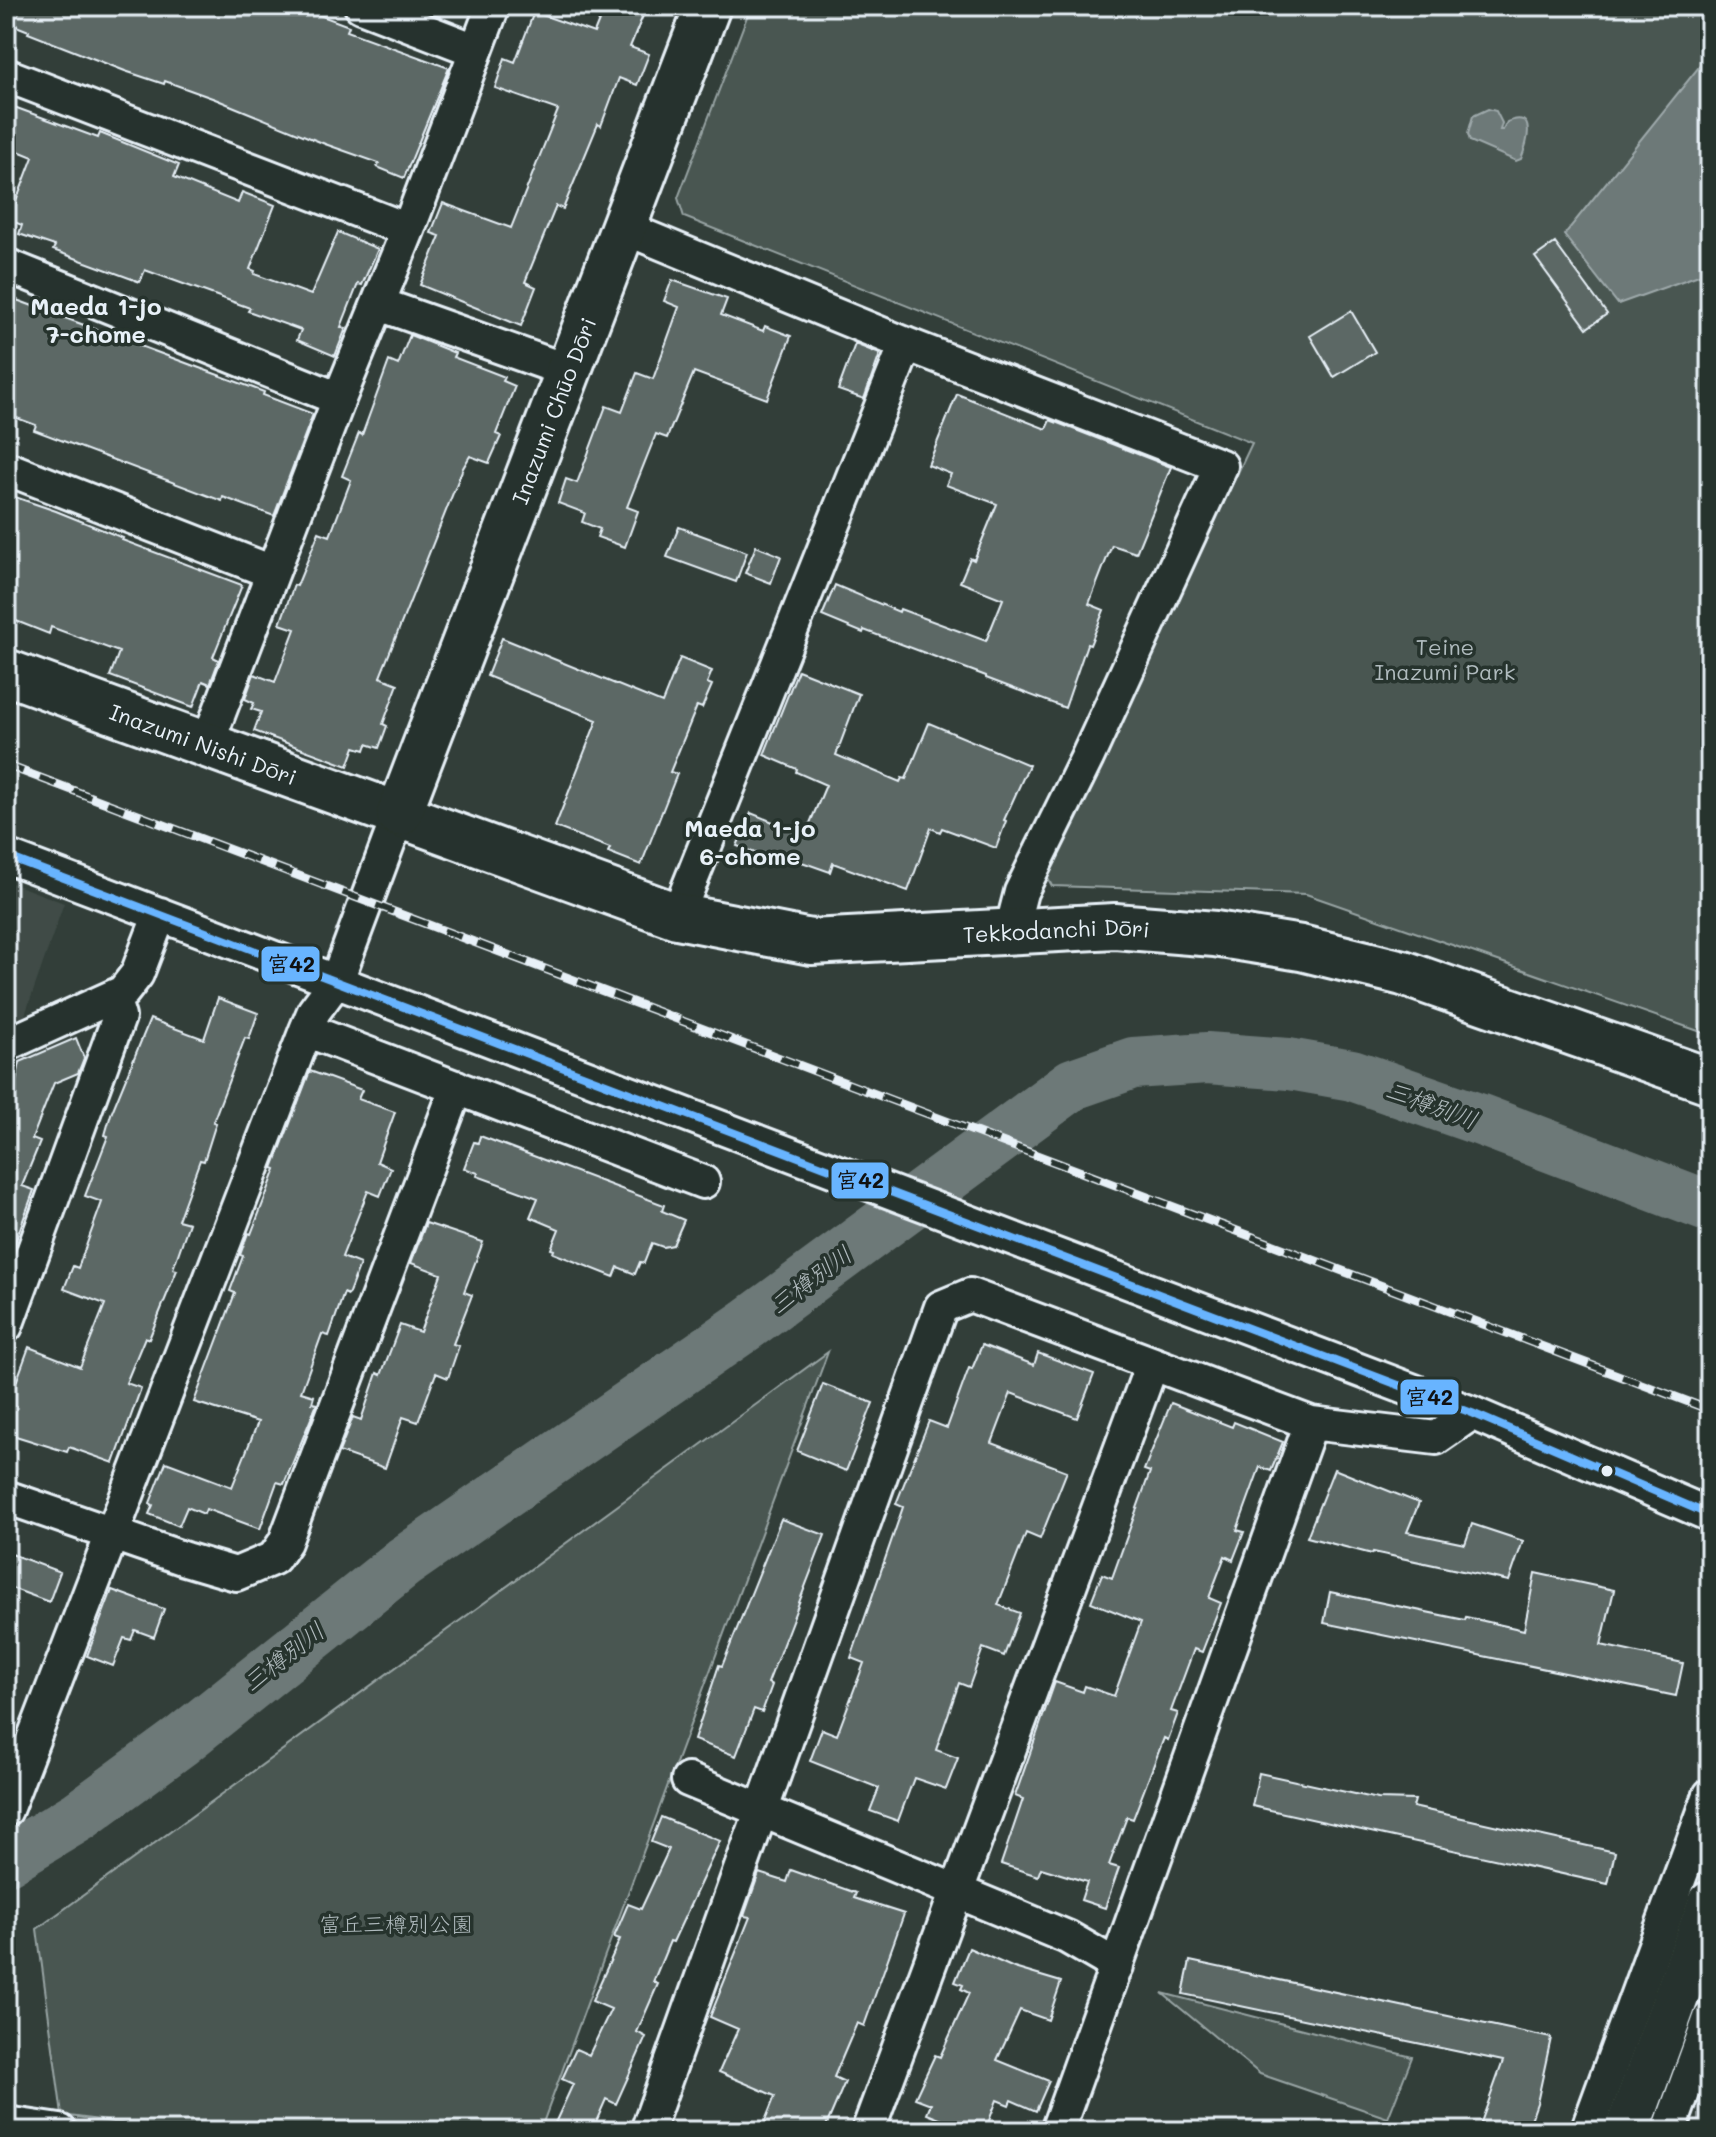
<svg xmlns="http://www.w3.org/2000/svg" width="1716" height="2137" viewBox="0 0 1716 2137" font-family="Mali,'Klee One',sans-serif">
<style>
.built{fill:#3f4b46}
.green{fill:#495651;stroke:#98a4a4;stroke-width:2}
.water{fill:#6d7978;stroke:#9ea9ab;stroke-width:2}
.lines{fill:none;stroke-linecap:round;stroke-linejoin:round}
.river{stroke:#6d7978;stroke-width:52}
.building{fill:#5c6865;stroke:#e8f1f8;stroke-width:2}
.street-casing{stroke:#e8f1f8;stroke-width:38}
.secondary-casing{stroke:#e8f1f8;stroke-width:50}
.street{stroke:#26332d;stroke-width:32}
.secondary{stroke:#26332d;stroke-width:44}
.rail-casing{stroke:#e8f1f8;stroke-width:9}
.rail{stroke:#26332d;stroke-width:6;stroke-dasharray:18;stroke-linecap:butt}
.bus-1-casing{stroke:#26332d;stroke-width:14}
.bus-1{stroke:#68b4ff;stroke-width:8}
.bus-dot{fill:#e8f1f8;stroke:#26332d;stroke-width:3}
.labels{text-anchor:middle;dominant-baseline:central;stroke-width:7;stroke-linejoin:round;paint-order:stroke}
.street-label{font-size:22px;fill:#e8f1f8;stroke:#26332d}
.park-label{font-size:22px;fill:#b0bbbe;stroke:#26332d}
.neighbourhood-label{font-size:24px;font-weight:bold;fill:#e8f1f8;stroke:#26332d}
.water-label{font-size:24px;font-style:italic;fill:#b1bbbe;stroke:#26332d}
.line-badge{stroke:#26332d;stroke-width:3}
.pale-badge-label{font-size:22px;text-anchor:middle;font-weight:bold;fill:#111}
</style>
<rect width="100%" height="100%" fill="#323e39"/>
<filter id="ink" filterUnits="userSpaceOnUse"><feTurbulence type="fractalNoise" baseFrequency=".0125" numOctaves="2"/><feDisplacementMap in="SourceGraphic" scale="16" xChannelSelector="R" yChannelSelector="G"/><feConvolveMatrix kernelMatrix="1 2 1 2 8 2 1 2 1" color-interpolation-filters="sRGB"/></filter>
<g filter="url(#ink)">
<path class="built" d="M6 881 64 903 25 1015 6 1023Z"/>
<path class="green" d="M751 6H1710V1035L1306 894 1052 886 1047 877 1252 443 684 217 678 198Z
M828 1352 540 2131H180L62 2115 37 1929Z
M1162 1993 1412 2057 1388 2118 1260 2074Z"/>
<path class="water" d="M1710 53V271L1618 304 1564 235Z
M1488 109 1496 111 1502 123 1500 130H1503L1507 122C1538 109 1527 144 1521 159L1516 161 1470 141 1468 134 1473 116Z"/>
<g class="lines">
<path class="river" d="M6 1860 79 1816 181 1741 404 1562 748 1324 1073 1084 1133 1063 1207 1058 1289 1064 1352 1075 1481 1120 1710 1207"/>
</g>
<path class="building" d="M6 6H289L308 13 309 11 349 26 347 31 449 68 404 178 377 167 379 163 325 144 215 99 165 81 164 84 125 71 28 33 29 31 6 22Z
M605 6H647L630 47 649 54 637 85 619 78 601 126 598 124 563 209 556 206 525 282 536 287 521 326 420 285 440 236 431 233 443 203 511 228 558 110 495 88 505 58 515 62 534 12 594 33Z
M6 104 98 138 100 133 179 165 174 177 238 203 242 192 275 205 250 269 255 271 254 274 311 295 338 232 378 249 362 285 358 284 341 327 346 328 335 356 297 340 301 330 248 311 250 308 145 270 140 282 53 250 55 246 19 234 22 225 9 220 33 157 6 146Z
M1555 243 1607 314 1587 328 1535 257Z
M672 280 727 299 721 315 763 331 765 326 791 336 767 399 694 372 667 438 656 434 627 507 638 511 625 547 597 537 600 529 582 522 585 513 558 503 566 479 577 483 606 406 622 412 637 373 653 379 679 307 664 301Z
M6 296 264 392 263 395 313 414 274 516 223 497 222 501 34 430 36 425 6 414Z
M1351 311 1375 352 1334 377 1310 336Z
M410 335 455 353 453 357 505 377 503 381 515 386 496 434 501 436 489 463 470 456 463 468 380 677 398 684 383 724 387 726 379 748 367 744 365 750 355 747 348 766 254 731 261 712 251 709 254 703 245 699 254 674 275 682 295 629 280 624 294 585 297 586 319 532 330 536 351 480 342 476 359 433 362 435 389 361 398 365Z
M855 344 880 354 864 399 838 390Z
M957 394 1046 429 1050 420 1171 467 1136 553 1112 545 1089 604 1104 610 1090 645 1087 644 1065 708 986 678V676L864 630 863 633 822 616 835 585 899 612 900 609 986 641 1003 599 960 582 970 558 974 560 997 504 946 485 951 474 928 465Z
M15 497 56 511 123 538 122 540 242 585 213 657 219 660 210 684 203 681 193 707 110 676 119 652 51 627 49 634 6 617V521Z
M679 527 747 552 736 582 667 557Z
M756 546 781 556 771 583 745 573Z
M502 638 662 703 680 658 712 671 707 683 712 685 702 708 697 706 670 772 677 774 641 865 608 852 610 848 555 827 597 720 487 676Z
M798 670 859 694 836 755 900 782 902 778 906 779 929 723 1029 765 1004 820 1006 821 996 848 942 828 940 832 931 828 908 891 833 863 830 872 782 855 779 862 737 846 751 813 800 833 803 826 808 828 826 785 796 772 797 769 764 755Z
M218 998 258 1013 249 1039 245 1038 213 1122 216 1123 204 1161 200 1160 178 1220 189 1223 173 1269 177 1270 149 1339 145 1337 126 1383 141 1388 114 1463 69 1447 67 1452 6 1433V1410L29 1347 80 1367 105 1304 64 1289 73 1266 78 1268 102 1202 85 1196 108 1136 105 1135 111 1114 150 1019 204 1039Z
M76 1038 84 1058 78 1073 54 1083 32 1139 40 1142 22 1186 34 1190 9 1259 6 1258V1107L15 1086 20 1062Z
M310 1071 362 1090 358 1099 395 1112 377 1162 391 1168 380 1196 368 1191 342 1257 360 1264 348 1295 344 1293 329 1336 322 1334 301 1392 314 1396 312 1403 317 1404 284 1484 277 1482 260 1529 206 1509 204 1514 187 1507 179 1526 149 1514 153 1505 150 1503 166 1462 232 1487 258 1422 194 1402 235 1293 230 1291 243 1256 240 1255 248 1233 251 1234 276 1169 273 1168Z
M480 1136 664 1205 662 1211 684 1220 673 1245 663 1247 652 1243 644 1263 640 1262 635 1274 618 1267 614 1277 553 1253 554 1250 551 1249 559 1229 530 1217 538 1198 477 1176 478 1173 464 1168 474 1142 478 1143Z
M426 1223 483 1242 464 1292 472 1295 453 1344 459 1346 448 1378 436 1373 418 1422 403 1417 385 1468 339 1452 353 1417 361 1420 377 1373 381 1375 400 1325 420 1332 441 1274 411 1263Z
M982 1345 1034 1365 1038 1353 1094 1374 1077 1418 1011 1393 992 1443 1067 1471 1040 1539 1026 1533 998 1605 1020 1613 1004 1656 983 1648 969 1687 959 1683 936 1750 958 1758 946 1789 914 1778 898 1821 870 1811 879 1788 810 1761 822 1729 837 1735 864 1663 851 1658 903 1507 896 1504 929 1421 947 1428 969 1368 972 1369Z
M823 1384 873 1403 846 1471 797 1451Z
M1171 1403 1232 1427 1234 1422 1283 1442 1271 1471 1260 1467 1237 1530 1244 1532 1233 1560 1225 1556 1209 1598 1221 1603 1202 1652 1194 1649 1171 1711 1178 1713 1168 1740 1164 1738 1133 1819 1127 1817 1109 1865 1119 1868 1105 1908 1081 1900 1087 1882 1041 1868 1038 1876 1001 1864 1023 1799 1015 1796 1055 1682 1083 1692 1085 1686 1114 1696 1141 1622 1091 1602 1102 1574 1112 1578 1150 1472 1144 1470Z
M1334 1469 1419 1503 1407 1532 1465 1544 1472 1524 1523 1541 1509 1581 1373 1552 1372 1554 1307 1537Z
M781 1519 825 1535 768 1683 772 1685 762 1712 754 1709 736 1756 694 1740 719 1665 722 1666Z
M6 1552 60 1572 49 1602 6 1586Z
M1535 1573 1614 1590 1601 1645 1683 1663 1676 1696 1324 1623 1330 1592 1465 1620 1466 1617 1524 1630Z
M112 1590 164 1609 154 1637 135 1630 131 1640 124 1638 113 1666 87 1656Z
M1259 1773 1378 1799 1415 1800 1413 1807 1615 1852 1608 1884 1252 1806Z
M661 1817 720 1841 673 1942 670 1941 653 1982 658 1984 637 2032 646 2037 616 2104 606 2099 592 2131H572L555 2123 573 2084 562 2079 576 2049 589 2055 611 2009 592 2001 620 1939 614 1937 628 1904 641 1909 669 1849 651 1842Z
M791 1870 856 1893 854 1898 904 1914 864 2026 857 2023 834 2077 845 2082 824 2131H761L775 2096 719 2072 738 2029 710 2017 750 1917 744 1916 759 1873 787 1882Z
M969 1948 1014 1968 1061 1982 1048 2020 1020 2010 997 2060 1049 2081 1036 2111 1011 2100 1009 2105 997 2100 985 2131H970L927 2114 931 2104 915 2098 935 2055 940 2057 969 1993 961 1989 963 1985 955 1982Z
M1190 1961 1551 2038 1537 2103 1527 2131H1478L1503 2061 1183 1994Z"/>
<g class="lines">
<g class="street-casing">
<path id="street" d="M361 6 475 50
M6 75 408 230
M624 223 644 236 906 344 1221 466 1087 758 1021 892 1011 931
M6 265 339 399
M379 304 568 371
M6 468 272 572
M206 747 339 399 408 230 493 6
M6 856 1472 1413 1710 1515
M677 916 906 344
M306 1030 703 1182
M6 1045 123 992 137 974 160 914
M6 1326 119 1017 113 997
M6 1497 185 1559 236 1574 274 1558 285 1542 457 1087
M688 1780 1067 1937 1117 1966
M6 1810 306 1030 314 1011 337 980 399 814
M6 2123 60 2131
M647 2131 941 1307 970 1295 1311 1423 1436 1438 1472 1413
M868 2131 1152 1364
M1057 2131 1311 1423
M1587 2131 1710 1795
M1669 2131 1710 2018"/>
</g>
<g class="secondary-casing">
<g id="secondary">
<path id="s1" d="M6 672 677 916 811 942 1115 926 1215 934 1301 948 1403 973 1710 1081"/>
<path id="s2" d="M399 814 708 6"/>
<path d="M1627 2131 1710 1904"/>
</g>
</g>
<use href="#street" class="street"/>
<use href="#secondary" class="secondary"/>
<g class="rail-casing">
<path id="rail" d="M6 765 1710 1410"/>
</g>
<use href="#rail" class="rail"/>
<g class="bus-1-casing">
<path id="bus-1" d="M6 856 1472 1413 1710 1515"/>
</g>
<use href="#bus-1" class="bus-1"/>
</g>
</g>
<circle class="bus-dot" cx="1607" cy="1471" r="7"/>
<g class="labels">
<g class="street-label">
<text stroke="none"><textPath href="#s2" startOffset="432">Inazumi Chūo Dōri</textPath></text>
<text stroke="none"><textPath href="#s1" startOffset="210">Inazumi Nishi Dōri</textPath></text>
<text stroke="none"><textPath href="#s1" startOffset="1096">Tekkodanchi Dōri</textPath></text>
</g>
<g class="park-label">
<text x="1445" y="646">Teine<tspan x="1445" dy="25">Inazumi Park</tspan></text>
<text x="396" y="1923">富丘三樽別公園</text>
</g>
<g class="neighbourhood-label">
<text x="96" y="305">Maeda 1-jo<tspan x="96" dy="28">7-chome</tspan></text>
<text x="750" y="827">Maeda 1-jo<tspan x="750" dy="28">6-chome</tspan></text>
</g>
<g class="water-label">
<text transform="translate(1432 1104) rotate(20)">三樽別川</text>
<text transform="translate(810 1279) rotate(-37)">三樽別川</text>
<text transform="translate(283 1656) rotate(-38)">三樽別川</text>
</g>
</g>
<g class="line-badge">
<rect x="260" y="945" width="61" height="38" rx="8" fill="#68b4ff"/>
<rect x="830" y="1161" width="60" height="39" rx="8" fill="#68b4ff"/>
<rect x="1399" y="1378" width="61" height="38" rx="8" fill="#68b4ff"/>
</g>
<g class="pale-badge-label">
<text x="291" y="972">宮42</text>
<text x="860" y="1188">宮42</text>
<text x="1429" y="1405">宮42</text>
</g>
<rect width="1716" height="2137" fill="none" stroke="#26332d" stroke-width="32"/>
<rect x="16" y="16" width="1684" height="2105" fill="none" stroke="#e8f1f8" stroke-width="3" filter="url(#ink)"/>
</svg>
